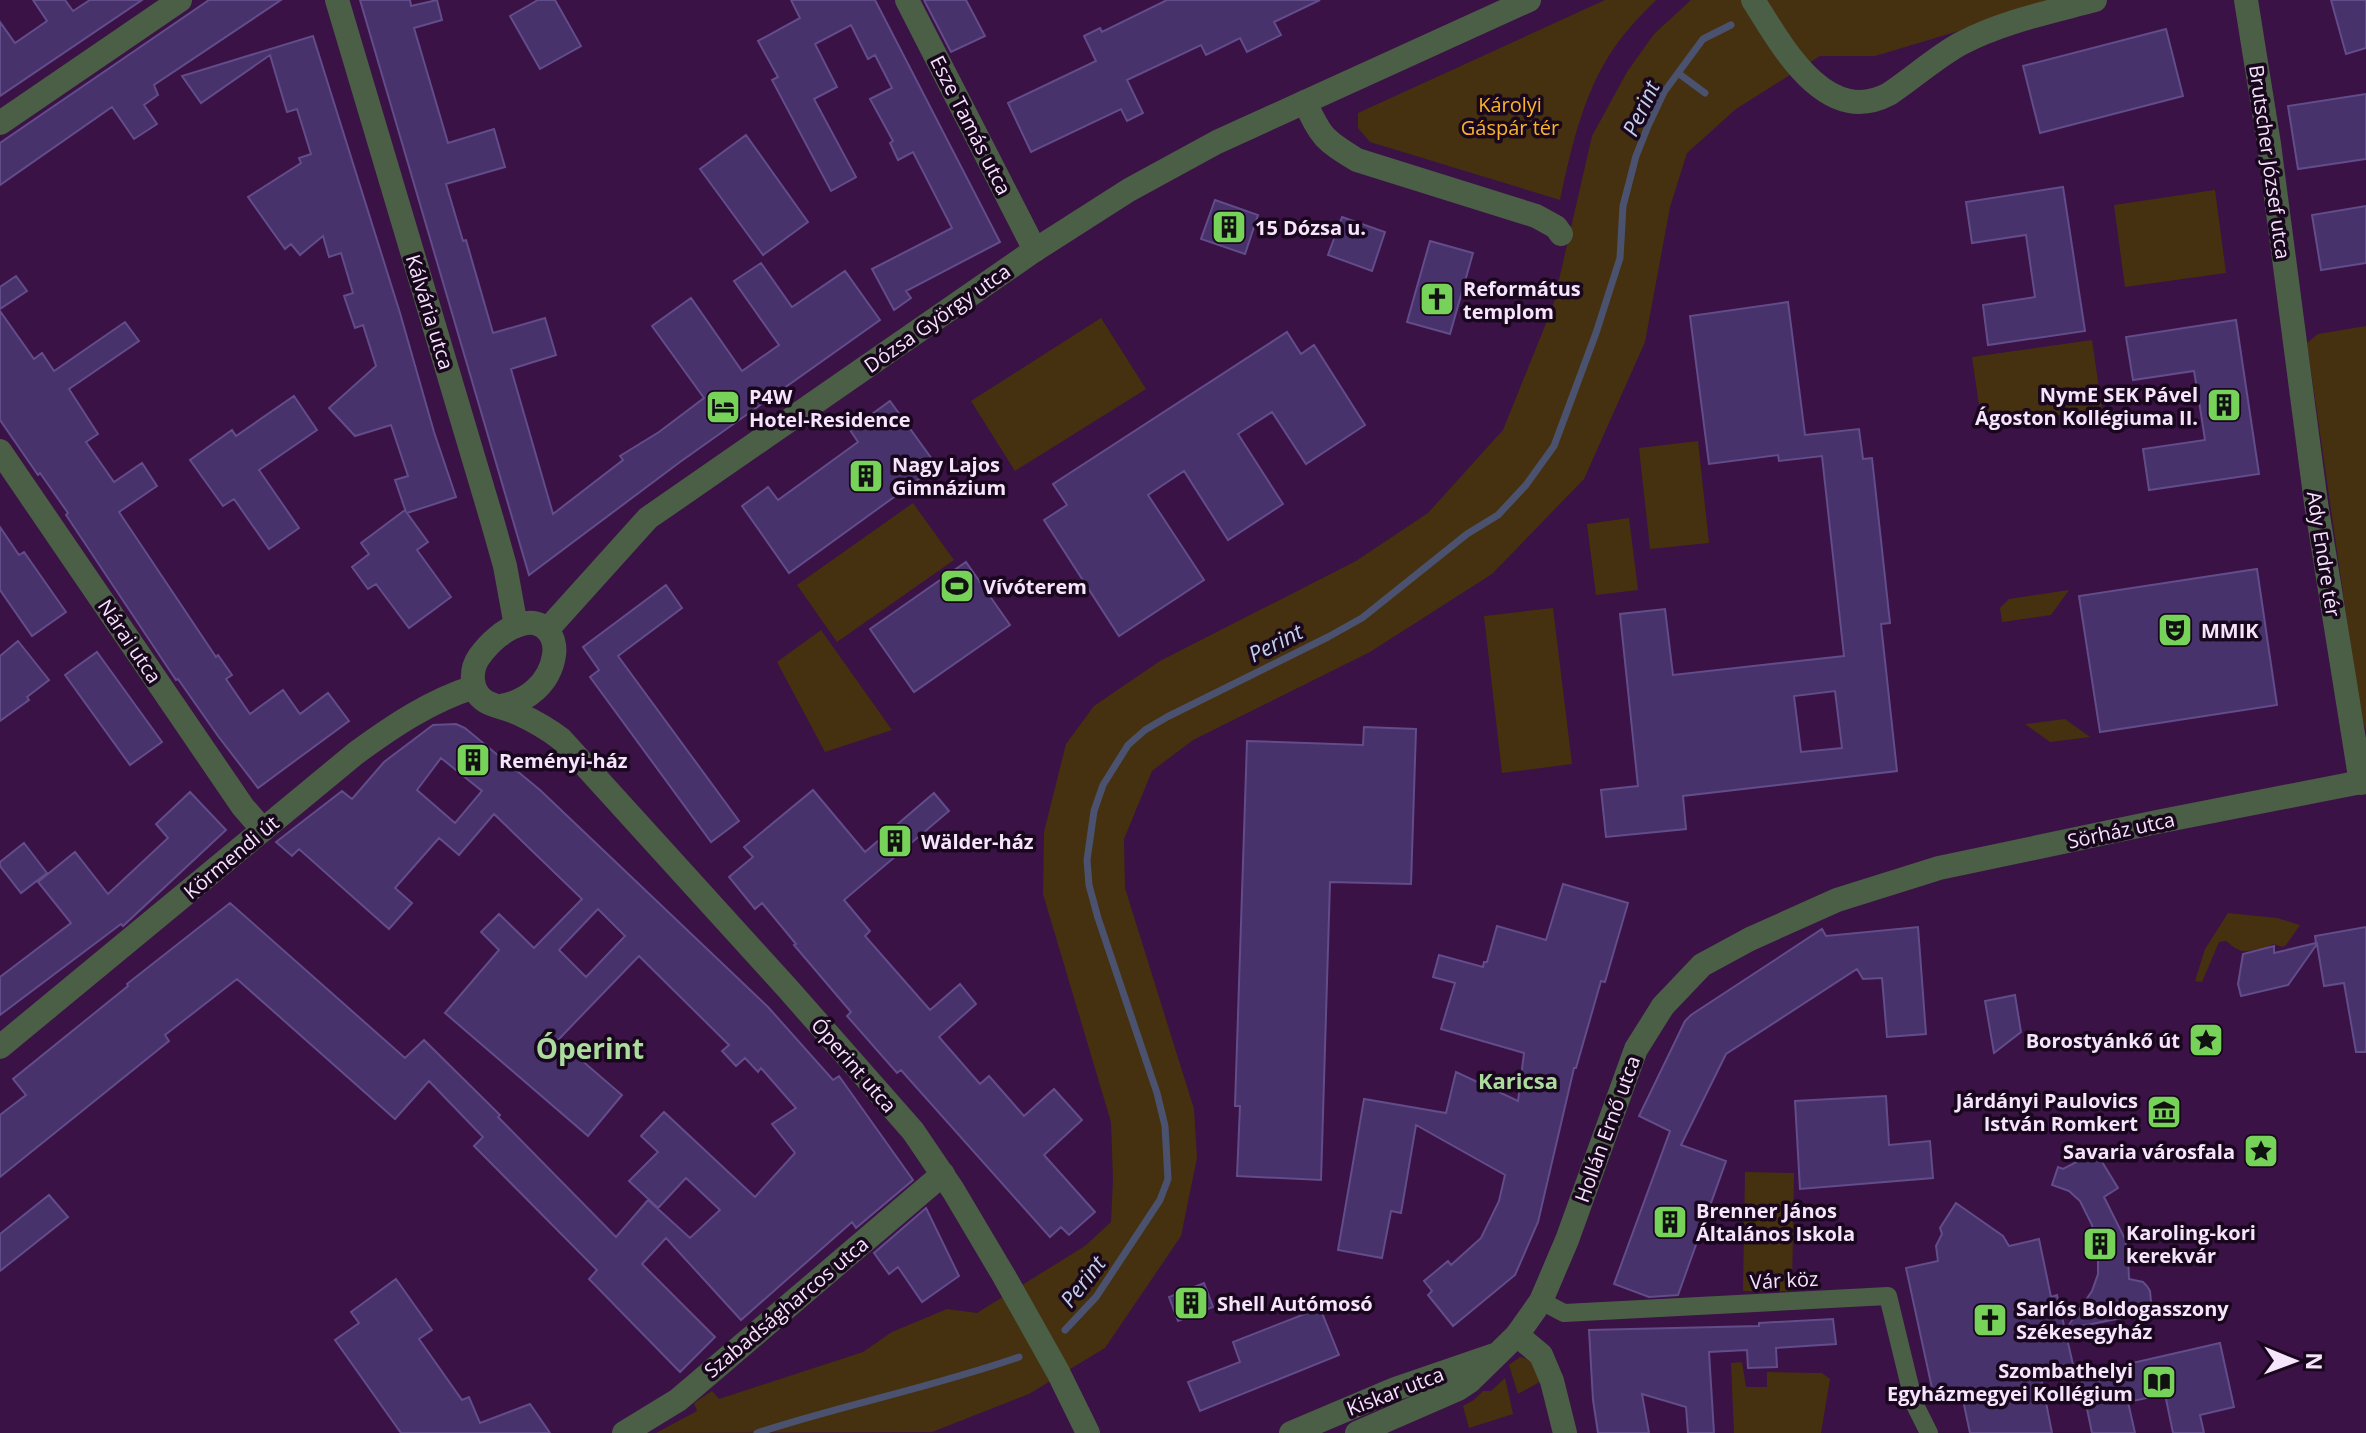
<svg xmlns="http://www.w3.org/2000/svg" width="2366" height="1433" viewBox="0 0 2366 1433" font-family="'Open Sans',sans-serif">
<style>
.green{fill:#45310f}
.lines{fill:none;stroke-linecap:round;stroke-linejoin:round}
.stream{stroke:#4b5270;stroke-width:7}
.building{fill:#47326c;stroke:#624c89;stroke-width:2;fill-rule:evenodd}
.pedestrian{stroke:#4b5e46;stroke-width:18}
.minor{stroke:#4b5e46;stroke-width:24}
.tertiary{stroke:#4b5e46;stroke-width:24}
.labels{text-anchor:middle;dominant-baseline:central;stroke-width:7;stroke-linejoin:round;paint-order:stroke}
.park-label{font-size:20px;fill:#fab428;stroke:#19081d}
.street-label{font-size:20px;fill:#f6e3fc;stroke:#19081d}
.poi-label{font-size:20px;font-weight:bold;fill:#f6e3fc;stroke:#19081d;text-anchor:start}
.water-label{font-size:22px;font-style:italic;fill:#c1d1eb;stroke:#19081d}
.neighbourhood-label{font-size:22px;font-weight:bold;fill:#abdc9d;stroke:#19081d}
.district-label{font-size:28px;font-weight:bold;fill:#abdc9d;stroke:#19081d}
</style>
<rect width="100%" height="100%" fill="#3a1245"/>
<path class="green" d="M1605 0H1656C1644 12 1632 24 1622 37 1585 84 1572 144 1560 200L1370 142 1358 128V113Z
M1691 0H2062L1875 56H1820L1736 109 1687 153 1670 207 1645 342 1584 479 1492 574 1370 652 1193 740 1152 771 1124 839 1125 888 1194 1109 1197 1158 1181 1236 1105 1348 1029 1394 932 1432 656 1433 697 1411 694 1403 712 1391 719 1399 863 1352 892 1332 947 1309 977 1313 1085 1246 1111 1222 1113 1180 1111 1122 1043 894 1044 832 1066 744 1094 706 1160 661 1356 561 1428 513 1503 430 1553 306 1592 136 1627 72 1654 34Z
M2215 190 2226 273 2125 287 2114 205Z
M1101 318 1146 389 1015 471 971 401Z
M2366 326V730L2360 710 2307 343 2318 334Z
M2092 340 2102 409 1982 426 1972 357Z
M1698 441 1709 543 1650 549 1639 448Z
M913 503 954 560 837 642 797 585Z
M1629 518 1638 590 1596 595 1587 524Z
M2069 590 2051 615 2002 622 2000 608 2009 599Z
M1553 608 1572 764 1502 773 1484 616Z
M821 630 892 730 825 752 777 662Z
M2065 719 2090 737 2050 742 2025 724Z
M2228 913 2277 918 2300 925 2286 945 2283 947 2273 944 2260 951 2258 949C2241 953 2240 952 2226 941L2219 942 2202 982 2195 981 2205 949Z
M1745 1172 1794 1173 1792 1291H1743Z
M1520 1357C1533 1360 1538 1368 1545 1379L1518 1394 1509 1365Z
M1742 1362 1746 1387H1767V1372L1816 1373H1822L1830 1379 1821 1433H1734L1731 1363Z
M1505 1378 1513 1414 1469 1428 1463 1406 1474 1400 1483 1391H1491Z"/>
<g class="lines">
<path class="stream" d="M1678 73 1705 93
M1065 1330 1096 1297 1160 1200 1168 1179 1165 1126 1157 1093 1098 918 1089 885 1087 860 1094 811 1103 785 1128 745 1145 730 1167 717 1328 637 1362 618 1467 534 1498 515 1526 485 1554 446 1596 333 1620 258 1623 206 1636 156 1648 126 1664 92 1703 39 1731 25
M757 1433C843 1405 933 1387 1019 1357"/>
</g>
<path class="building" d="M33 0H65L73 11 90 0H142L0 96V22L15 43 47 21Z
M209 0H281L154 85 158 95 144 105 157 124 134 139 112 107 0 185V143Z
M360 0H410L411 6 437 0 442 20 414 28 448 143 494 129 505 167 446 184 463 241 466 240 493 333 545 318 556 355 511 369 553 514 623 460 620 456 659 432 704 398 652 326 691 298 742 371 779 345 734 281 761 263 792 307 845 271 880 320 680 462 529 575Z
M538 0H555L581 46 540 69 510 16Z
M791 0H875L1000 242 906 291 911 298 894 310 872 269 952 228 913 152 898 160 890 143 893 141 870 99 892 88 875 55 868 59 851 25 815 44 837 87 814 99 856 177 831 191 772 80 778 77 758 41 800 18Z
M924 0H966L985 36 951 52Z
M1167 0H1320L1274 22 1281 35 1247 52 1240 38 1206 55 1201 45 1127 80 1143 113 1127 121 1121 109 1031 152 1008 103 1096 61 1084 36 1100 28 1102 32Z
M2331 0H2366V48L2346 54Z
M2166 29 2183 96 2040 133 2023 66Z
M313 36 400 313 434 432 456 497 407 513 428 542 417 550 451 597 409 628 376 584 368 589 352 567 369 554 361 543 405 510 406 512 395 480 408 476 391 425 355 436 329 408 376 366 363 325 355 328 344 296 353 293 341 253 329 257 323 236 300 255 291 244 285 249 248 197 301 163 299 158 311 154 297 109 287 112 270 55 201 103 182 76Z
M2366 94V159L2298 169 2288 106Z
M746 135 808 222 763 255 700 169Z
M2063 187 2085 331 1988 345 1983 305 2035 297 2026 235 1972 243 1966 202Z
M1215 200 1258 215 1245 254 1201 239Z
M2366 206V263L2321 270 2312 215Z
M1342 217 1385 232 1372 271 1328 255Z
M1430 241 1473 253 1450 334 1407 322Z
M16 276 27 291 0 309V287Z
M1788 302 1805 435 1859 429 1863 459 1872 458 1890 623 1881 624 1897 771 1683 796 1686 829 1606 837 1601 790 1638 786 1620 614 1665 609 1673 675 1844 656 1822 456 1779 461 1778 455 1709 464 1690 316ZM1835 691 1842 748 1801 752 1794 696Z
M0 311 34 359 42 353 54 371 125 322 139 341 69 389 98 434 86 442 114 482 142 463 157 486 119 512 216 657 218 655 232 675 226 679 250 714 283 690 300 714 328 693 349 721 258 788 218 736 178 679 176 680 66 515 68 513 40 473 38 475 0 420Z
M2236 320 2259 474 2149 490 2143 449 2205 440 2199 401 2194 371 2133 380 2126 337Z
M1287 332 1301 354 1314 345 1365 425 1306 464 1272 412 1238 434 1283 504 1228 540 1184 471 1148 495 1204 580 1119 636 1044 520 1067 505 1053 484Z
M294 396 317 430 259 470 299 528 269 549 234 499 223 506 190 460 232 430 236 436Z
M890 401 937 466 789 573 742 506 768 487 778 500 858 442 850 430Z
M0 527 19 555 24 552 66 612 32 636 0 590Z
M966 562 1010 625 914 692 870 629Z
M2257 569 2277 705 2100 732 2079 596Z
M666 585 682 608 618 656 739 821 711 842 590 677 599 670 583 647Z
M18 641 49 680 27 697 29 700 0 721V656Z
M97 652 162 742 130 765 65 675Z
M456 724 465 728 540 790 768 1007 833 1080 839 1076 913 1180 856 1228 852 1222 741 1320 666 1238 642 1264 715 1337 680 1372 589 1279 597 1270 474 1146 483 1137 429 1081 395 1119 237 979 165 1035 169 1041 0 1177V1115L26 1095 13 1079 128 986 127 984 230 903 405 1058 424 1040 500 1115 498 1117 616 1237 648 1200 690 1238 720 1210 686 1178 658 1208 629 1181 658 1152 641 1136 664 1112 755 1197 795 1153 772 1124 796 1108 761 1068 758 1072 745 1058 736 1066 722 1051 729 1045 639 956 558 1040 622 1095 588 1136 445 1013 499 950 481 932 499 914 534 948 582 899 494 814 459 855 439 838 395 888 412 903 389 929 299 849 292 856 276 842 342 791 352 799 384 762 433 725ZM441 758 482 791 455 823 417 790ZM598 909 625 936 586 977 559 950Z
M1364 727 1416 729 1411 884 1330 882 1321 1180 1237 1176 1240 1106H1235L1247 741 1363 745Z
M813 790 865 852 934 793 949 811 844 900 870 931 865 936 930 1010 960 984 976 1004 939 1037 980 1084 989 1076 1024 1116 1054 1089 1082 1120 1044 1155 1095 1212 1069 1235 1061 1227 1050 1237 901 1070 897 1073 847 1016 851 1012 794 945 796 944 762 903 755 909 729 877 753 857 744 847Z
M190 792 226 830 123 926 121 924 0 1015V977L71 923 38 882 75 852 108 894 168 838 156 824Z
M24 843 47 873 21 893 0 866V862Z
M1563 884 1628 903 1605 982 1601 981 1576 1068H1574L1538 1222 1515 1275 1453 1326 1428 1295 1432 1291 1424 1281 1448 1261 1451 1265 1481 1238 1499 1201 1505 1175 1416 1125 1401 1213 1391 1211 1382 1258 1338 1250 1364 1099 1446 1113 1456 1072 1518 1101 1524 1053 1441 1029 1455 983 1433 977 1439 955 1483 967 1484 962H1487L1497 926 1546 940Z
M1918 927 1926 1034 1887 1037 1882 978 1863 979 1857 969 1726 1054 1681 1145 1726 1161 1678 1295 1649 1297 1614 1284 1670 1131 1639 1116 1685 1021 1691 1015 1822 929 1826 936Z
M2366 927V1052H2356L2344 983 2324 986 2317 944 2288 985 2241 996 2238 984 2243 954 2274 946V953L2316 943 2315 936Z
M2015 995 2021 1032 1994 1053 1985 1001Z
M1886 1096 1889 1145 1930 1141 1933 1178 1800 1189 1795 1101Z
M2096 1152 2118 1188 2104 1197 2125 1239 2128 1256 2129 1279 2143 1282 2147 1286 2150 1291 2151 1302 2142 1314 2066 1329 2092 1291 2098 1274V1248L2092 1225 2080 1201 2069 1191 2052 1185 2058 1167 2063 1169Z
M49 1195 68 1217 0 1271V1234Z
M1956 1203 2003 1236 2009 1246 2039 1239 2051 1297 2057 1295 2074 1369 2041 1377 2052 1433H1970L1962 1395 1935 1402 1906 1268 1938 1261 1936 1246 1942 1234 1940 1228Z
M926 1208 959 1276 922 1302 898 1267 889 1274 874 1253Z
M396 1279 432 1330 419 1339 462 1400 469 1397 480 1423 530 1404 550 1433H401L335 1340 359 1323 351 1312Z
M1204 1283 1213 1307 1178 1321 1169 1297Z
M1320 1308 1339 1355 1200 1411 1188 1382 1240 1362 1233 1342Z
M1833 1319 1836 1344 1776 1348 1777 1367 1748 1368 1747 1350 1709 1352 1714 1433H1688L1686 1407 1642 1394 1649 1433H1598L1593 1400 1589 1330 1759 1326V1323Z
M2220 1343 2234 1407 2200 1415 2204 1433H2173L2165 1394 2128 1402 2135 1433H2092L2080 1375Z"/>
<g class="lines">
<path class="pedestrian" d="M1541 1301 1564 1313 1888 1296 1914 1403 1929 1433"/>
<path class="minor" d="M337 0 492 520 505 566 516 626
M907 0 1035 250
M2246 0 2269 144 2316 503 2361 783
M1305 102C1321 137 1324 140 1357 160L1536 216 1556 227 1561 234
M0 123 180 0
M0 451 243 807 263 830
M1517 1335 1541 1355 1552 1381 1565 1433
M624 1433 678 1400 943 1174"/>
<path class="tertiary" d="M1753 0C1781 44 1825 128 1889 94 1913 78 1935 58 1960 44 2001 22 2050 12 2095 0
M547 630 648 518 1035 250 1129 190 1217 142 1529 0
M500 706C527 702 550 683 554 655 557 636 543 618 522 624 505 628 489 643 479 657 470 670 470 691 485 701 494 707 508 708 519 714 534 721 548 729 561 739L789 990 913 1131 953 1190 1004 1276 1058 1372 1088 1433
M0 1047 356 753C393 726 430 701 474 687
M1291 1433 1395 1389 1494 1355
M1357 1433 1458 1389 1470 1381 1517 1335 1541 1301 1567 1240 1636 1049 1663 1006 1702 965 1750 939 1837 900 1939 868 2157 822 2366 781"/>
</g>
<defs>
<g id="building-square" transform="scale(1.8)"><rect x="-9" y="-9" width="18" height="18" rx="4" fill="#77d259" stroke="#19081d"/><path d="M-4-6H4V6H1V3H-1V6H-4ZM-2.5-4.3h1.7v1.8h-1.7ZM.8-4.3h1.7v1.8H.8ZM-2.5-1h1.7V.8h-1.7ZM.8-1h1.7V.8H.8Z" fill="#111"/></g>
<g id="church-square" transform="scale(1.8)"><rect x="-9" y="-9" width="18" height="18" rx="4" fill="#77d259" stroke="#19081d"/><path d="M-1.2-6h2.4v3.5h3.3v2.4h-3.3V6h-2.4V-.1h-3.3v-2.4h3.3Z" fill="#111"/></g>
<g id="hotel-square" transform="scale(1.8)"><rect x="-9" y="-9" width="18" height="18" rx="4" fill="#77d259" stroke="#19081d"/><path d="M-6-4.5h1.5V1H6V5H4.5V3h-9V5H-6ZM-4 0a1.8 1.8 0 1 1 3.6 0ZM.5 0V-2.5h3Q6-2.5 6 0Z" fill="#111"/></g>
<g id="stadium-square" transform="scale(1.8)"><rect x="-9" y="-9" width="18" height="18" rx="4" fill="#77d259" stroke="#19081d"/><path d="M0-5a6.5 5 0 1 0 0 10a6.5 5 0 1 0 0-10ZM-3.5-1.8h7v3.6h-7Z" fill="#111"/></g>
<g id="theatre-square" transform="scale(1.8)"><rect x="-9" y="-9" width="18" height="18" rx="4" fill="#77d259" stroke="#19081d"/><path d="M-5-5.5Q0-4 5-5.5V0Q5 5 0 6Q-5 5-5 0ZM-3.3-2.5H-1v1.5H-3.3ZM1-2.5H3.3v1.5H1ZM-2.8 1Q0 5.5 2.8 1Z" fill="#111"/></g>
<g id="sight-square" transform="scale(1.8)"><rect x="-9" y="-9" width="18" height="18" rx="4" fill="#77d259" stroke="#19081d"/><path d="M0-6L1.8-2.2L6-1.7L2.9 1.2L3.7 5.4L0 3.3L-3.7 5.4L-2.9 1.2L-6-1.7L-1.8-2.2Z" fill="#111"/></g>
<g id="museum-square" transform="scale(1.8)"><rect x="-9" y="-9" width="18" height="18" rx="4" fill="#77d259" stroke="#19081d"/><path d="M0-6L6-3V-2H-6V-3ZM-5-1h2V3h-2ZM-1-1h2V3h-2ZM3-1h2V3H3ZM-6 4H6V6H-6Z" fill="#111"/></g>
<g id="library-square" transform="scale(1.8)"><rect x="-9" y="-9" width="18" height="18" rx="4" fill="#77d259" stroke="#19081d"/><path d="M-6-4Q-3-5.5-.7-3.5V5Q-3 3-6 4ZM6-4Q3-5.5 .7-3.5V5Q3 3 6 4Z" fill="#111"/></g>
</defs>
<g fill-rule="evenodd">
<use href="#building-square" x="1229" y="227"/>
<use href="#church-square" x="1437" y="299"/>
<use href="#building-square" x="2224" y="405"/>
<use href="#hotel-square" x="723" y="407"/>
<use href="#building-square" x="866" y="476"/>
<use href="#stadium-square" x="957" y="586"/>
<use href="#theatre-square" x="2175" y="630"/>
<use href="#building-square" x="473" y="760"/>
<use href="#building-square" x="895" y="841"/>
<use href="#sight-square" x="2206" y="1040"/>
<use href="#museum-square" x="2164" y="1112"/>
<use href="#sight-square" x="2261" y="1151"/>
<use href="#building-square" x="1670" y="1222"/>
<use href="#building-square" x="2100" y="1244"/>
<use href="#building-square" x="1191" y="1303"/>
<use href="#church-square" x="1990" y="1320"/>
<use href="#library-square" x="2159" y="1382"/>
</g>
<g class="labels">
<g class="park-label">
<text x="1510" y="104">Károlyi<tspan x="1510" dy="23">Gáspár tér</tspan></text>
</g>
<g class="street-label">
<text transform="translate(971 125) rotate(63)">Esze Tamás utca</text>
<text transform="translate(2270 162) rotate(82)">Brutscher József utca</text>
<text transform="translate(430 312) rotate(73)">Kálvária utca</text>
<text transform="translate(937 318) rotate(-35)">Dózsa György utca</text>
<text transform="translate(2324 554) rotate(81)">Ady Endre tér</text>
<text transform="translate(130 641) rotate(56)">Nárai utca</text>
<text transform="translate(2121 830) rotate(-12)">Sörház utca</text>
<text transform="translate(231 857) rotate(-40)">Körmendi út</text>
<text transform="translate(854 1065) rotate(49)">Óperint utca</text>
<text transform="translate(1607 1129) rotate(-70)">Hollán Ernő utca</text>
<text transform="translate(1784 1280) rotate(-3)">Vár köz</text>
<text transform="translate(786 1307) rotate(-40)">Szabadságharcos utca</text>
<text transform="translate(1395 1391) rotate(-21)">Kiskar utca</text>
</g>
<g class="poi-label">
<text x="1255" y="227">15 Dózsa u.</text>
<text x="1463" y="288">Református<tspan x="1463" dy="23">templom</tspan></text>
<text x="2198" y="394" text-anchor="end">NymE SEK Pável<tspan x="2198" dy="23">Ágoston Kollégiuma II.</tspan></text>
<text x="749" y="396">P4W<tspan x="749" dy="23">Hotel-Residence</tspan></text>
<text x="892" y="464">Nagy Lajos<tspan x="892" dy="23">Gimnázium</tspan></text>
<text x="983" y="586">Vívóterem</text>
<text x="2201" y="630">MMIK</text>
<text x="499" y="760">Reményi-ház</text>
<text x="921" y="841">Wälder-ház</text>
<text x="2180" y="1040" text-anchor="end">Borostyánkő út</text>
<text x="2138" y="1100" text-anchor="end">Járdányi Paulovics<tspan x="2138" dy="23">István Romkert</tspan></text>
<text x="2235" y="1151" text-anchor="end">Savaria városfala</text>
<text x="1696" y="1210">Brenner János<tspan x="1696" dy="23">Általános Iskola</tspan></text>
<text x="2126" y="1232">Karoling-kori<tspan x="2126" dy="23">kerekvár</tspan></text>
<text x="1217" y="1303">Shell Autómosó</text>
<text x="2016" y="1308">Sarlós Boldogasszony<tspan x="2016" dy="23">Székesegyház</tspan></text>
<text x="2133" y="1370" text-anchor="end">Szombathelyi<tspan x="2133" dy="23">Egyházmegyei Kollégium</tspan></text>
</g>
<g class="water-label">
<text transform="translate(1640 108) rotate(-65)">Perint</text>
<text transform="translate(1275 642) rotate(-27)">Perint</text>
<text transform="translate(1082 1281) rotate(-52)">Perint</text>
</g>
<g class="neighbourhood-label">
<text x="1518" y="1080">Karicsa</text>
</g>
<g class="district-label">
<text x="590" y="1048">Óperint</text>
</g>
</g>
<g transform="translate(2294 1361) rotate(91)" stroke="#19081d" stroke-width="6" paint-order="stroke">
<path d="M0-6L14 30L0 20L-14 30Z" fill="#f6e3fc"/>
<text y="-12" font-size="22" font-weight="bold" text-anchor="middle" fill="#f6e3fc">N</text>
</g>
</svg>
